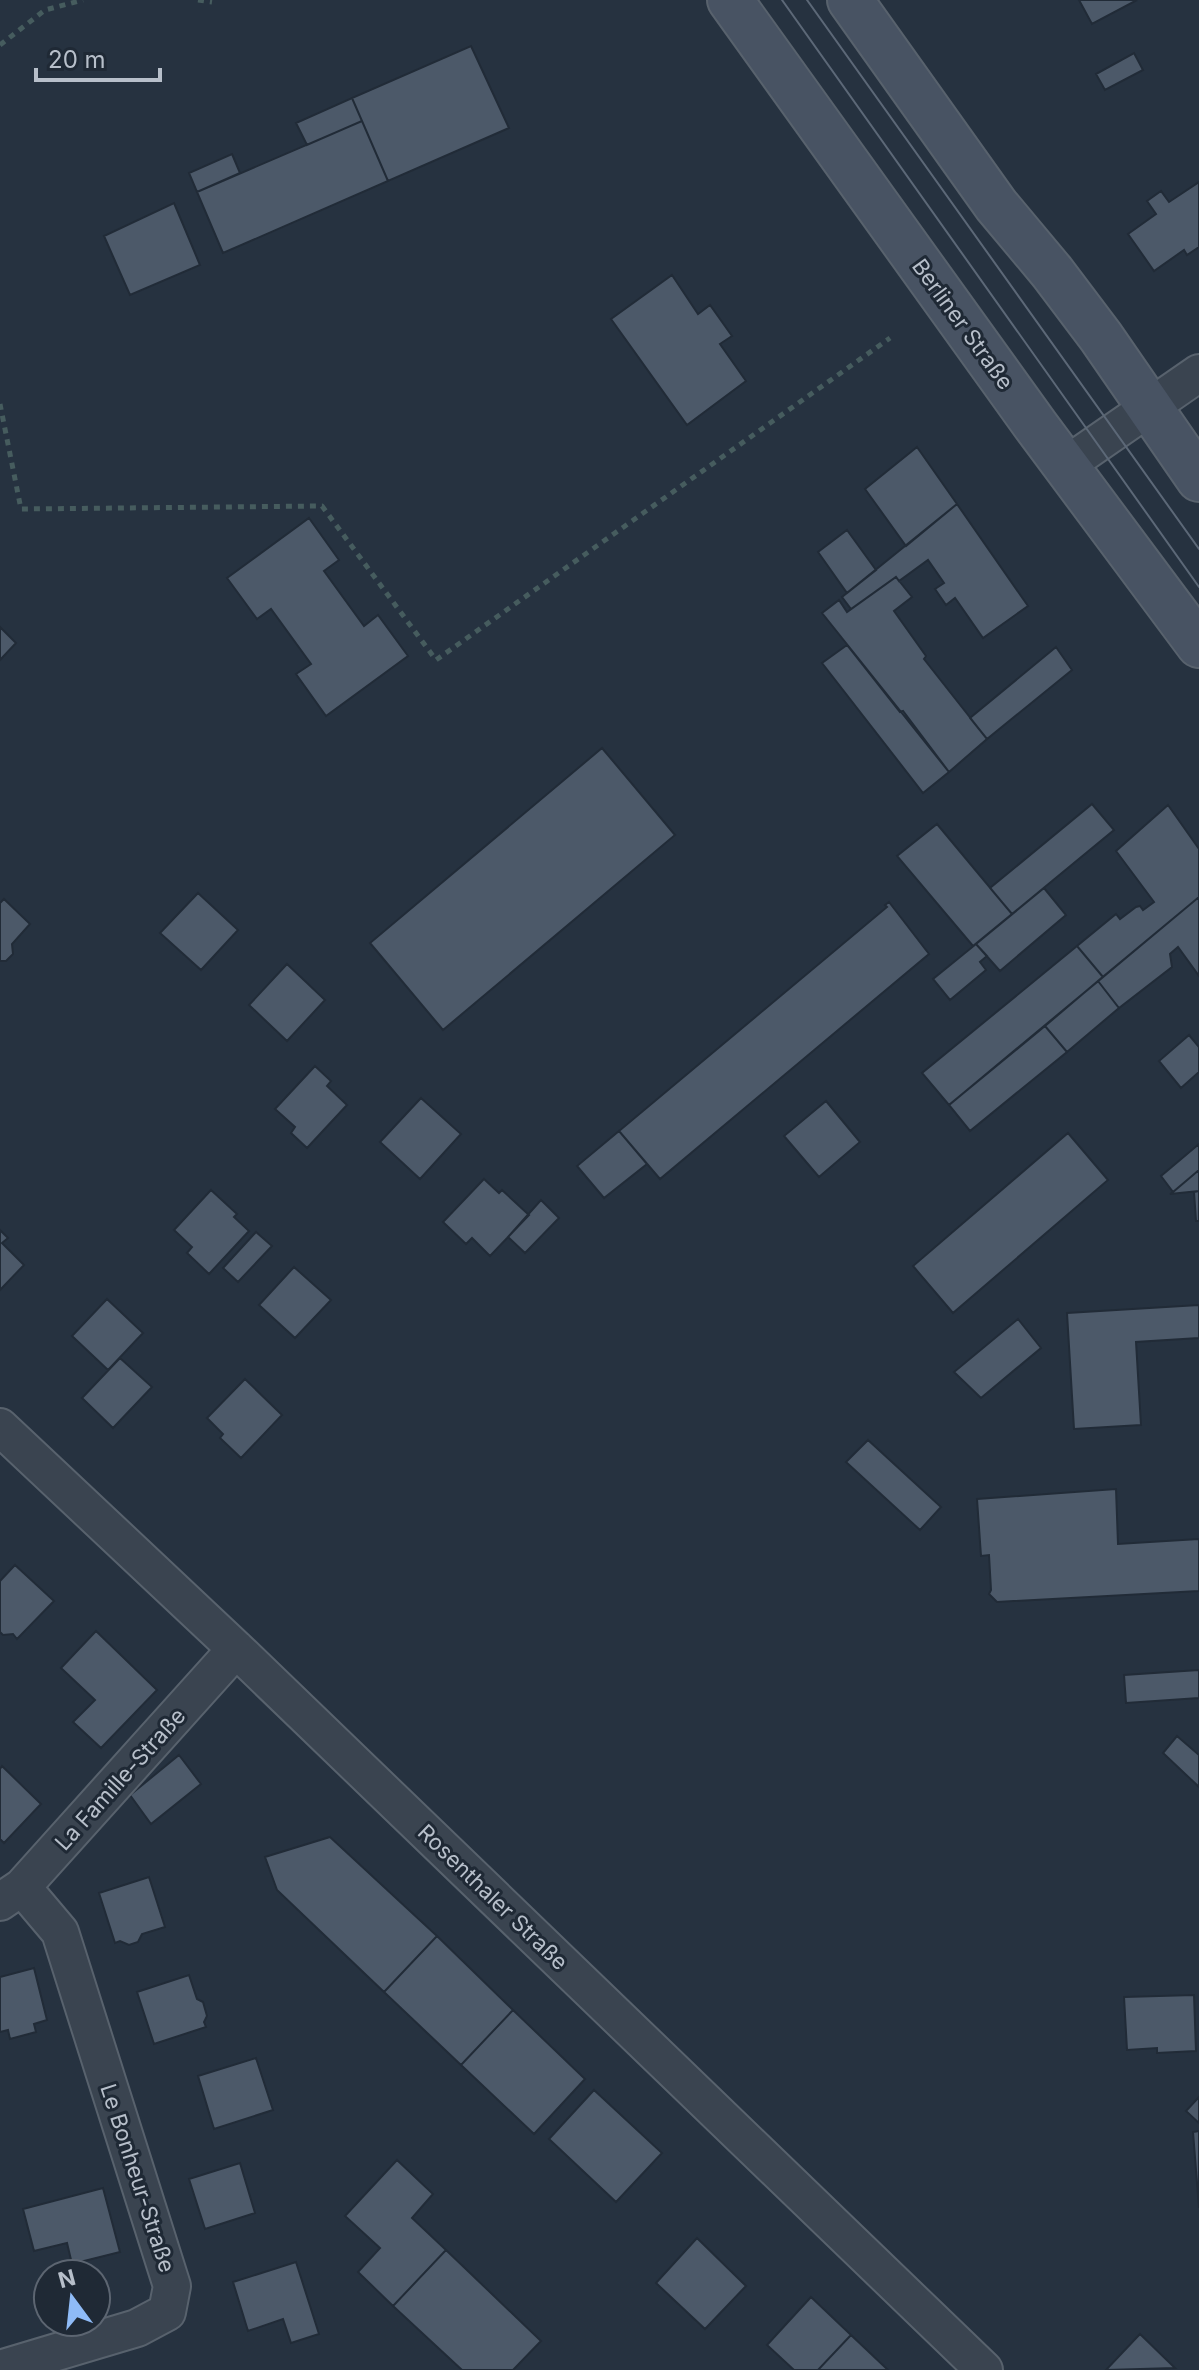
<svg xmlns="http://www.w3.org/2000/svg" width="1199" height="2370" viewBox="0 0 1199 2370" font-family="Inter,sans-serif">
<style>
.building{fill:#4c5969;stroke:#212b37;stroke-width:2}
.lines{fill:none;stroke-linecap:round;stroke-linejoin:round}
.street-casing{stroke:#58626d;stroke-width:40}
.secondary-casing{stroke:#58626d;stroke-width:48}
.path{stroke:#465c5e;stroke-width:5;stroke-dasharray:6 6;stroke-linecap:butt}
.street{stroke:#3a4450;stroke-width:36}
.secondary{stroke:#485363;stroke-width:44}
.tram{stroke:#5c6877;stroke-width:2}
.labels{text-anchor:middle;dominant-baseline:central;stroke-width:6;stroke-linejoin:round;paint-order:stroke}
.street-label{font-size:22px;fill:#b7bfca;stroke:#1f2935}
</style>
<rect width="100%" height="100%" fill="#263240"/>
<path class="building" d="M1079 0H1137L1092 24Z
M471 46 509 128 388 181 352 98Z
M1134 53 1143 70 1105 90 1096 74Z
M352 98 362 121 307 145 296 123Z
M362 121 388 181 223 253 197 192Z
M232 154 240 173 197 192 189 173Z
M1199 182V247L1187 255 1184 250 1154 271 1128 234 1156 214 1147 201 1161 191 1169 202Z
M174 203 200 265 130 295 104 236Z
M672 275 698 314 710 305 732 336 720 344 746 381 687 425 611 319Z
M917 447 957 504 906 546 865 489Z
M957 504 1028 606 983 638 955 598 946 605 935 589 944 583 928 560 899 581 896 577 851 609 842 597Z
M309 518 339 560 324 571 364 626 378 615 408 656 326 716 296 674 311 664 271 609 257 619 227 578Z
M847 530 876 570 847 593 818 552Z
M896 577 912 597 894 611 926 656 924 659 987 739 949 772 822 613 839 600 847 612Z
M0 627 16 643 0 660Z
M847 645 900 712 903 711 949 772 923 793 822 663Z
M1056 647 1072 670 987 739 970 718Z
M602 748 675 835 443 1030 370 943Z
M1092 804 1114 830 1012 914 990 888Z
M1168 805 1199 849V897L1103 977 1077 946 1116 914 1120 919 1136 907 1140 906 1143 910 1154 902 1116 851Z
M937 824 1012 914 973 946 897 856Z
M1044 888 1066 915 1000 971 976 944Z
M198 893 238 930 201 970 160 933Z
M1199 897V976L1178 947 1170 954 1172 967 1119 1008 1098 981Z
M4 899 30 924 12 944 13 954 6 961H0V903Z
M889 902 929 954 660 1179 619 1131 887 907 885 905Z
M976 944 987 956 980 962 986 970 950 1000 933 979Z
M1077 946 1103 977 949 1105 922 1073Z
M287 964 325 1000 287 1041 249 1005Z
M1098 981 1119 1008 1067 1052 1045 1026Z
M1045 1026 1067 1052 970 1131 949 1105Z
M1189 1035 1199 1047V1072L1181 1088 1159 1061Z
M315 1066 331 1081 327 1086 347 1105 307 1148 291 1133 295 1127 275 1109Z
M421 1098 461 1134 420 1179 380 1142Z
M826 1101 860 1142 819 1177 784 1136Z
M619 1131 647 1164 604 1198 577 1166Z
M1068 1133 1108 1180 953 1313 913 1266Z
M1199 1144V1170L1173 1192 1161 1176Z
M1199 1170V1191L1170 1194 1173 1192Z
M484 1179 499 1193 502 1190 529 1215 490 1256 472 1238 466 1244 443 1222Z
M211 1190 237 1214 234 1217 249 1231 209 1274 187 1253 192 1247 174 1230Z
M1199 1191V1221H1196L1194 1192Z
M541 1200 559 1218 525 1253 508 1237Z
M0 1230 8 1238 2 1243 24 1265 0 1290Z
M256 1232 272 1246 238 1282 223 1268Z
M294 1267 331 1300 295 1338 259 1305Z
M107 1299 143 1333 108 1370 72 1336Z
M1199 1305V1338L1136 1342 1141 1425 1074 1429 1067 1313Z
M1018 1319 1041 1348 981 1398 954 1372Z
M120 1358 152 1387 113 1428 82 1398Z
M245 1379 282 1415 241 1458 220 1438 223 1434 207 1418Z
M868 1440 941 1507 920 1530 846 1462Z
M1116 1489 1118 1544 1199 1539V1591L997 1602 989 1594 991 1590 989 1555 981 1556 977 1499Z
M15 1565 54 1601 17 1639 13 1634 3 1635 0 1632V1581Z
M96 1631 157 1690 101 1748 73 1722 95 1700 61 1668Z
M1199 1670V1698L1126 1703 1124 1675Z
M1177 1736 1199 1755V1787L1163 1753Z
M179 1755 201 1784 151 1824 130 1795Z
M2 1766 41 1804 4 1843 0 1839V1769Z
M330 1837 437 1936 384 1992 277 1890 265 1857Z
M149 1877 165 1927 142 1934 138 1942 129 1945 120 1941 115 1943 99 1893Z
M437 1936 513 2010 461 2065 384 1992Z
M34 1968 47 2020 34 2024 36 2032 10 2039 8 2030 0 2032V1977Z
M189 1975 197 1999 203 2002 207 2016 204 2022 206 2027 154 2044 137 1992Z
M1194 1995 1196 2051 1157 2053V2048L1127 2050 1124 1997Z
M513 2010 585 2079 534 2134 461 2065Z
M256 2058 273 2110 214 2129 198 2076Z
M594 2090 662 2153 616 2202 549 2139Z
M1199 2097V2123L1186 2111Z
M1199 2131V2208L1193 2132Z
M397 2160 433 2194 412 2218 446 2250 393 2306 358 2272 380 2248 345 2216Z
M240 2163 255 2213 205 2229 189 2179Z
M103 2188 120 2252 72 2264 67 2243 34 2251 23 2209Z
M697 2238 746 2286 705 2329 656 2283Z
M446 2250 541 2341 513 2370H462L393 2306Z
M296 2262 319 2334 291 2343 283 2319 248 2331 233 2282Z
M811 2297 851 2335 818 2370H794L767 2345Z
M1140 2334 1175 2368 1106 2370Z
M851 2335 888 2370H818Z"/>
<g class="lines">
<g class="street-casing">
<path id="street" d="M1066 465 1199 373
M0 1427 236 1649 984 2370
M0 1902 22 1887 236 1649
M0 2369 137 2328 167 2312 172 2286 60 1932 22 1887"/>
</g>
<g class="secondary-casing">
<path id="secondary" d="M730 0 1036 426 1199 645
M850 0 996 205 1052 272 1101 337 1199 479"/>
</g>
<path class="path" d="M198 0 212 2
M0 45 45 10 83 0
M0 404 21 509 322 506 436 660 890 338"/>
<use href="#street" class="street"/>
<use href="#secondary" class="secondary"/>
<path class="tram" d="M782 0 1199 587
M807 0 1199 549"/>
</g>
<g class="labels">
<g class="street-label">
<text transform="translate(963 324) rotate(54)">Berliner Straße</text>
<text transform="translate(120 1779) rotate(-48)">La Famille-Straße</text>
<text transform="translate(493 1897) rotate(44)">Rosenthaler Straße</text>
<text transform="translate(138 2178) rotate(72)">Le Bonheur-Straße</text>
</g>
</g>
<g transform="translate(72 2298) rotate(345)"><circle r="38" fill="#1f2935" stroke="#5c6571" stroke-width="2"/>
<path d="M0-6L14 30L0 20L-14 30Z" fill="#8fbbf7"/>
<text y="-12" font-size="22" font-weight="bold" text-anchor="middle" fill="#b7bfca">N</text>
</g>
<path d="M36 68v12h124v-12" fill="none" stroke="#b7bfca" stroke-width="4"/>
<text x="48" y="68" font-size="24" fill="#b7bfca" stroke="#1f2935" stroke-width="6" paint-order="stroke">20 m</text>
</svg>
